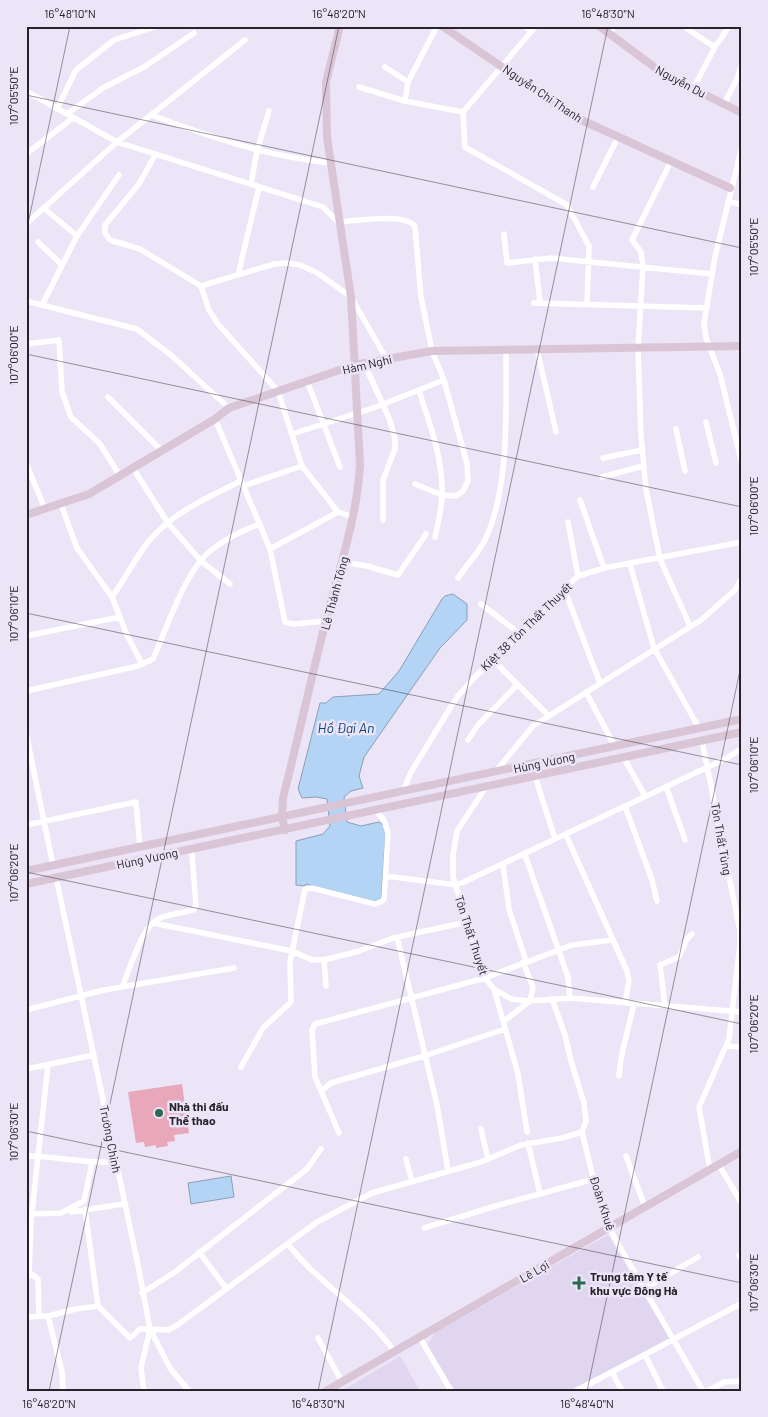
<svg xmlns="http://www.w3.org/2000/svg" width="768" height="1417" viewBox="0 0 768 1417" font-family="Barlow,sans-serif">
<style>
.built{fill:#e0d6ef}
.pitch{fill:#e8a7ba}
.water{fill:#b4d4f5;stroke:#899fb8}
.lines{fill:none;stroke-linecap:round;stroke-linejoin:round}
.street{stroke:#fff;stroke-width:5.5}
.secondary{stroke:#dac5d7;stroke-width:8}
.ticks{fill:none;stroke:#26232a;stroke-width:1;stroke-opacity:0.45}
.poi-dot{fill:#2d6852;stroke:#ece4f7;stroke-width:2}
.labels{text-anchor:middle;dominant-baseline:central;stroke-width:5;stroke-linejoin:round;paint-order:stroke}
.street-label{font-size:12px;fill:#26232a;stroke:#ece4f7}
.poi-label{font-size:12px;font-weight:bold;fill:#26232a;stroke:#ece4f7;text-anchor:start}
.water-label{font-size:14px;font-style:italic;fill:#0a4677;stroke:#ece4f7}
.neatline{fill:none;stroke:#26232a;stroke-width:2}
.ticks-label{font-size:12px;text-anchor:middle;fill:#26232a}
</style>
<rect width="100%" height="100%" fill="#ece4f7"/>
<path class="built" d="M608 1235 670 1339 568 1391H455L427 1345 436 1332Z
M400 1356 420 1391H342Z"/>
<path class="pitch" d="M182 1084 189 1133 174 1135 175 1141 167 1142 168 1146 156 1148V1145L145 1147 144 1142 136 1143 128 1092Z"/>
<path class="water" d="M453 594 467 604V620L440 648 364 757 359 776 363 788 351 791 344 797 347 822 361 826 379 822 386 827 381 903 306 884 305 886 296 885V841L323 834 330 826 327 799 316 797 302 798 298 789 320 703H326L333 697 379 694 399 671 442 599 445 596Z
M231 1176 234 1197 191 1204 188 1183Z"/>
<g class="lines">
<path class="street" d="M523 26 532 31
M536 26 463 112 465 147 567 205 589 246 587 304
M683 26 713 46 718 43 729 26
M609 33 615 26
M385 67 408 82
M359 87 405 101 463 112
M693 89 716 45
M26 91 117 142 323 207 338 222C354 221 408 212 415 227L421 297 432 351 444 380 467 464 468 481 463 491 456 496 442 495 415 484
M405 101 408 82 437 26
M724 104 737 79 742 63
M57 109 76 70 114 40 158 26
M67 114 103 88 144 67 194 33
M152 115C212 138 267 156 330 163
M742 146 715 257 704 323 706 338 720 374 742 464
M26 154 73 118
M155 155 139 184 105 225V233L110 240 140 249 201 286 209 310 218 324 278 391 302 466 338 512 354 517
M671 161 632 240 641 252 643 266 638 348 641 436 646 489 660 559 690 626
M251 184 257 151 269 111
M593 187 618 137
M728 201 742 205
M26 224 117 142 245 40
M504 234 507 263 551 258 712 274
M77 236 119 175
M38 242 62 265
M535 259 540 302
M238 275 259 187
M201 286 274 264 288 263 300 265 316 272 351 297 386 358
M26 301 137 329 172 356 229 408
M534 303 707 308
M42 305 77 236 45 209
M26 344 59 340 62 392 71 417 100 444 120 476
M537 349 556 432
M364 363 389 418 395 438V449L383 480V520
M307 381 340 467
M419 391C430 424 443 459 442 494 442 508 438 523 435 537
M108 397 162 451
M215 419 270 549 285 622 293 624 326 621
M706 422 716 463
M676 429 685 471
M292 434 376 407 444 380
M603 458 642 450
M26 463 45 509
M133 468 168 523 201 561 230 584
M602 477 643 466
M243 486 302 466
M580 500 604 568
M61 504 77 548 112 597 127 635 142 664
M568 522 578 576
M270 549 338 512
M342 562 367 566 398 575 426 534
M630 564 654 648 699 728
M458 578C466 565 478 554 485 540 510 488 506 407 506 349
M564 588 600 683
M112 597C125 579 135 559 148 542 172 513 208 497 241 481
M481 604 520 634
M26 636 120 617
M493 660 549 716
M26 691 138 666 153 659C166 630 185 572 209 552 224 539 241 531 260 524
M586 692 615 747
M26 733 53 865
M468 740 478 725 517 685
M702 741 740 931V944L729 1039 699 1107 710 1170
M624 758 645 796
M496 771 533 726 701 620 735 590 742 578
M535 776 555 839
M666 786 685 840
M486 787 457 831 453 855V877L479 961 485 978 494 989 511 999 530 1001 570 998 742 1012
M403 792 411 772 457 697 475 677 532 623 545 606 578 576 604 568 742 542
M625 806 652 880 657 901
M26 825 136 802 140 847
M566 835 627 971 629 981 625 1003
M525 855 568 977 570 998
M503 865 509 909 526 961
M386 876 456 885 464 882 727 758 742 748
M56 877 138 1265 150 1329 170 1368 189 1391
M153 923 292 951 312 960 328 959 359 951 393 938 467 922
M397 937 437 1105 448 1171
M324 959 326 986
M122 987C130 970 141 927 158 919 170 913 181 914 193 910L196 906 192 854 189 849
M494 989 518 1074 527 1132
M552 999 565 1035 571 1061 584 1103 586 1121 582 1132 598 1198 609 1228 703 1391
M665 1006 660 965 679 957 687 939 692 934
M26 1010 104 990 234 968
M504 1021 530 1001 533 987 523 962
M726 1046 742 1047
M241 1067 263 1028 291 1002 290 962 305 889 312 888 375 904 381 902 384 899 388 833 384 820 376 811
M26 1069 94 1055
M619 1076 621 1058 634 1004
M321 1091 331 1083 424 1056 505 1029
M481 1129 488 1159
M339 1133 315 1077 312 1030 315 1024 485 978 572 945 613 940
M528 1143 540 1194
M26 1156C57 1156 86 1164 116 1162
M626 1156 645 1207
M406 1159 412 1181
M719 1165 742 1204
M85 1209 98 1306 130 1338 140 1329H150
M71 1212 124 1204
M26 1214 61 1213 84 1201 92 1163
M424 1228 499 1205 594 1179
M288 1244C319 1284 364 1309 394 1351
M199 1252 226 1288
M739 1255 742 1260
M26 1276 33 1275 38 1279 39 1316
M29 1276 31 1221 48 1065
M644 1289 698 1257
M142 1293 175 1272 298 1176 307 1169 321 1149
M48 1316 62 1371 63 1391
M26 1317 48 1316 76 1309 98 1306
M419 1336 451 1391
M318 1338 342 1382
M645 1355 663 1391
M612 1372 622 1391
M144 1391 141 1368 150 1329 168 1330 176 1326 317 1222 372 1193 481 1162 521 1145 562 1138 582 1132
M576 1391 742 1303
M708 1391 724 1382 742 1381"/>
<path class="secondary" d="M442 26 577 118 730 188
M599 26 665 75 742 113
M26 515 89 494 215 419 229 408 354 365 432 351 742 346
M285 830 282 817 283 798C298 739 311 679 326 620 339 569 357 518 360 465L351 297 327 137 326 82 340 26
M26 871 742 719
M26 884 742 732
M326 1391 742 1151"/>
</g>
<path class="ticks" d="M26 95 742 248M26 233 70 26M26 354 742 507M26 613 742 765M26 872 742 1024M26 1131 742 1283M26 1390 29 1391M49 1391 339 26M318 1391 608 26M587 1391 742 661"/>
<g class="poi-dot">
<circle cx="159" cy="1113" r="5"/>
<path d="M576.5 1275.5h5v5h5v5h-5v5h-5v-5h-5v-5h5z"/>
</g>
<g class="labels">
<g class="street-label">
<text transform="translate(681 81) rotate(28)">Nguyễn Du</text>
<text transform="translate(543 93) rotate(34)">Nguyễn Chí Thanh</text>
<text transform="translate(367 364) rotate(-13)">Hàm Nghi</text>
<text transform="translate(334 593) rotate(-75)">Lê Thánh Tông</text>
<text transform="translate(526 626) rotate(-44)">Kiệt 38 Tôn Thất Thuyết</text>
<text transform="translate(544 762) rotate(-12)">Hùng Vương</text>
<text transform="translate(722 839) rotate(80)">Tôn Thất Tùng</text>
<text transform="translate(147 858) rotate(-12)">Hùng Vương</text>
<text transform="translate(472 935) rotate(72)">Tôn Thất Thuyết</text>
<text transform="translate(111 1139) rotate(79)">Trường Chinh</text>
<text transform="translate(603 1203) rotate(72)">Đoàn Khuê</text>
<text transform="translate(534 1271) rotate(-30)">Lê Lợi</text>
</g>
<g class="poi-label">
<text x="169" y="1106">Nhà thi đấu<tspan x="169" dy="14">Thể thao</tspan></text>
<text x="590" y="1276">Trung tâm Y tế<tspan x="590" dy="14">khu vực Đông Hà</tspan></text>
</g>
<g class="water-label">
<text x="346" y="727">Hồ Đại An</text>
</g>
</g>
<rect width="768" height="1417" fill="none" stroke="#ece4f7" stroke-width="55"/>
<rect x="28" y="28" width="712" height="1362" class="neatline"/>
<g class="ticks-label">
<text x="70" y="18">16°48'10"N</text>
<text x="339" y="18">16°48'20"N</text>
<text x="608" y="18">16°48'30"N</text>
<text transform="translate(14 96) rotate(-90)" y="4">107°05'50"E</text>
<text transform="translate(754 247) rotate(-90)" y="4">107°05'50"E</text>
<text transform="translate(14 355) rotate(-90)" y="4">107°06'00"E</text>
<text transform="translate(754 506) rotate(-90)" y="4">107°06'00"E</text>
<text transform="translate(14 614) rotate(-90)" y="4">107°06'10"E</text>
<text transform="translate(754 765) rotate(-90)" y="4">107°06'10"E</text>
<text transform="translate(14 873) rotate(-90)" y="4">107°06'20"E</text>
<text transform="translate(754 1024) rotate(-90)" y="4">107°06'20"E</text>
<text transform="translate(14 1132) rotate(-90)" y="4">107°06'30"E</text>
<text transform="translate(754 1283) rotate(-90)" y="4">107°06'30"E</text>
<text x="49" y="1408">16°48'20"N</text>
<text x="318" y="1408">16°48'30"N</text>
<text x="587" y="1408">16°48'40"N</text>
</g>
</svg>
